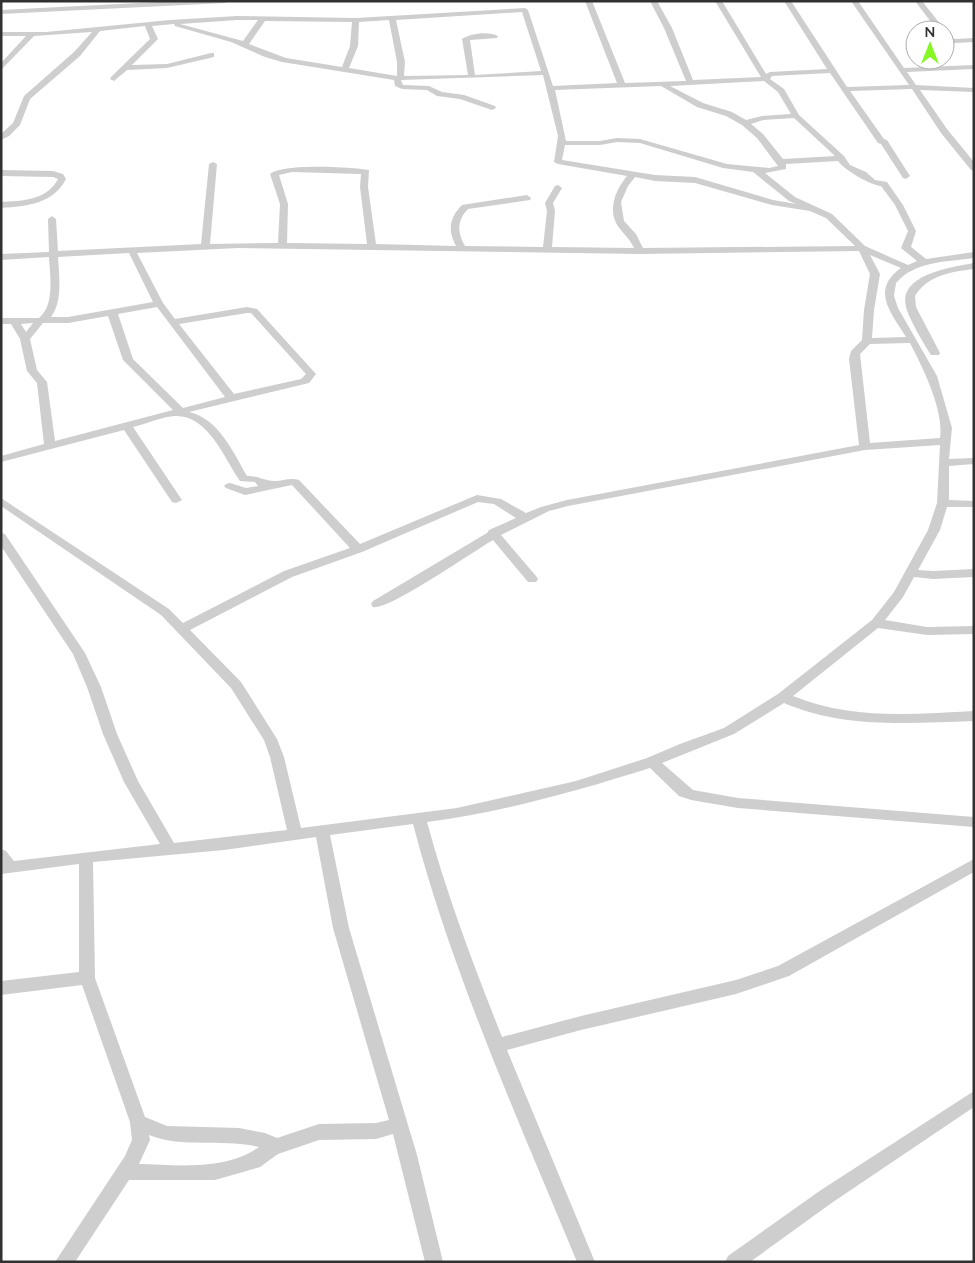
<svg xmlns="http://www.w3.org/2000/svg" width="975" height="1263" viewBox="0 0 975 1263" font-family="Lato,sans-serif">
<style>
.lines{fill:none;stroke-linecap:round;stroke-linejoin:round}
.minor{fill:#cecece;fill-rule:evenodd}
</style>
<rect width="100%" height="100%" fill="#fff"/>
<g class="lines">
<path class="minor" d="M178 1H228L225 3 1 14V10Z
M585 1H592L625 83 686 81 664 28 650 1H657L672 28 693 80 761 77 715 1H722L766 74 770 72 827 69 784 1H791L847 87 909 85 851 1H858L904 68 974 65V69L907 72 916 85 974 88V92L920 90 947 129 974 162V170H971L941 133 912 89 850 91 884 139 887 140 910 176 906 179 903 178 881 144 878 143 830 73 772 76 770 79 784 89 799 115 844 156 850 165 866 172 875 180 887 182 903 205 916 231 911 247 926 259 974 252V258C946 262 915 261 896 283L894 296 898 308 937 376 952 428 949 459 974 458V464L949 466V500L974 501V507H947L940 530 918 570 933 571 974 569V577L933 579 914 577 903 597 885 620 927 627 974 626V634L927 635 878 628 793 696C851 720 913 714 974 711V721C909 723 845 729 784 703L734 734 662 763 693 790 738 798 974 817V827L738 808 691 800 679 796 650 768C577 791 503 812 427 822 447 896 474 966 502 1037L581 1016 736 980 778 966 974 859V872L789 976 736 994 581 1030 507 1050 595 1262H577C518 1119 452 973 413 824L330 835 349 928 417 1155 443 1262H425L393 1134 376 1139 319 1140 278 1154 260 1167 215 1180H129L75 1262H55L125 1156 132 1140 130 1122 82 985 1 995V981L79 972V864L1 874V849L6 851 14 861 160 844 124 782 103 734 87 687 73 654 1 546V533L5 534 85 653 101 687 117 734 138 781 174 843 287 830 270 757 264 740 231 688 161 615 1 506V498L169 609 183 623 284 571 350 548 292 485 245 495 226 488 224 486 226 484 230 483 246 488 258 486 255 482 240 481C224 458 208 414 174 416 161 417 146 424 133 427L182 500 176 503 172 502 124 430 1 462V456L44 444 37 383 27 371 20 339 11 324H1V318H39C55 305 50 276 49 257L1 260V254L49 252 48 219 52 216 56 219 58 251 201 244 209 164 213 162 217 164 210 244 278 243 280 204 270 174C284 163 350 167 369 170L368 187 376 244 456 246C447 230 450 217 462 205L527 195 531 198 530 200 468 209C457 220 457 233 465 246L543 247 547 211 545 203 555 186 558 185 562 188 553 203 555 211 552 247 634 248C629 237 621 232 616 223 608 207 617 188 627 176L558 164 554 162 558 136 543 75 401 80 403 85 429 86 442 92 464 95 495 106 496 108 492 110 460 99 437 96 427 90 402 89 395 86 394 80 282 62 265 57 231 42 175 26 174 24 152 26 158 39 132 65 167 64 211 53H214V57L167 68 127 70 114 81 110 79 111 77 150 39 145 26 100 31 80 56 30 99 20 125 9 136 1 140V134L13 123 24 96 74 52 92 32 34 36 1 70V63L26 36H1V32H46L170 20 237 16 356 18 525 8 528 10 553 86 617 83ZM522 12 541 71 475 75 470 40 497 38 498 36C489 31 470 33 462 39L468 75 404 76 405 62 396 20ZM237 20H258L243 41 180 24ZM389 20 397 62V76L349 68 358 46 359 22ZM265 21 352 22 350 46 342 67 286 58 249 44ZM764 81 778 92 791 114 762 116 746 120 732 112 703 103 670 86ZM661 86 697 107 726 116 742 125 757 138 778 166 769 168 727 164 640 139 617 138 600 141H566L555 90ZM794 118 835 156 783 159 763 134 751 124 763 120ZM617 142 640 143 723 168 753 172 789 201 796 204 773 200 695 177 655 175 562 160 565 145H600ZM838 161C844 170 870 185 881 186L895 205 908 231 901 248 917 261 908 265 865 246 832 214 795 197 765 173 786 169V164ZM292 172 361 174 360 187 367 244 287 243 288 204 279 175ZM635 177 655 181 695 183 772 205 810 211 826 218 855 246 643 248 636 234 624 221 621 202 628 186ZM238 248 640 254 859 251 870 274 864 310 862 340 851 351 849 359 859 445 567 500 541 507 526 513 501 499 477 495 360 544 299 480C290 477 283 481 275 481 264 481 259 476 247 476 233 452 219 419 189 412L309 383 316 374 257 309 247 307 175 319 163 303 137 253ZM129 253 153 302 68 317H51C63 301 59 276 58 257ZM870 255 901 268C870 290 891 313 906 337L872 338 874 310 880 274ZM157 307 225 397 183 408 133 359 118 314ZM247 313H251L306 374 301 379 234 394 179 324ZM108 316 123 360 173 410 55 441 47 382 37 370 30 339 43 323H68ZM33 323 26 332 21 324ZM910 343C923 368 944 410 940 438L870 443 860 354 870 344ZM940 445 937 503 928 530 894 592 872 620 778 694 724 728 680 744 647 758 576 781 457 808 301 828 284 757 277 739 241 682 190 630 292 577 362 552 478 502 494 504 516 518 489 530 487 533 373 601 371 604 373 607C388 611 474 551 493 540L528 582H536L538 579 536 576 501 535 549 511 568 506 865 450ZM316 837 333 928 389 1120 376 1123 319 1124 277 1138 265 1133 239 1128 167 1126 145 1117 95 978 93 862 224 850ZM149 1135C184 1149 222 1138 259 1147 226 1171 177 1165 139 1164L150 1140Z
M915 1H922L945 30H937Z
M945 34 955 39 974 38V42L954 43 945 39Z
M1 170 53 171 63 174 66 179C53 204 27 206 1 208V202C23 201 47 200 58 179L53 177 1 176Z
M974 263V269C951 272 928 275 915 296L916 307 940 353 939 355H931C924 344 909 319 906 307 898 274 953 267 974 263Z
M974 1091V1107L833 1202 750 1262H725L728 1256 821 1190Z"/>
</g>
<rect width="975" height="1263" fill="none" stroke="#313131" stroke-width="5"/>
<g transform="translate(930 45)"><circle r="24" fill="#ffffff" stroke="#adadad"/>
<path d="M0-4L9 19L0 12L-9 19Z" fill="#84f724"/>
<text y="-8" font-size="14" font-weight="bold" text-anchor="middle" fill="#313131">N</text>
</g>
</svg>
